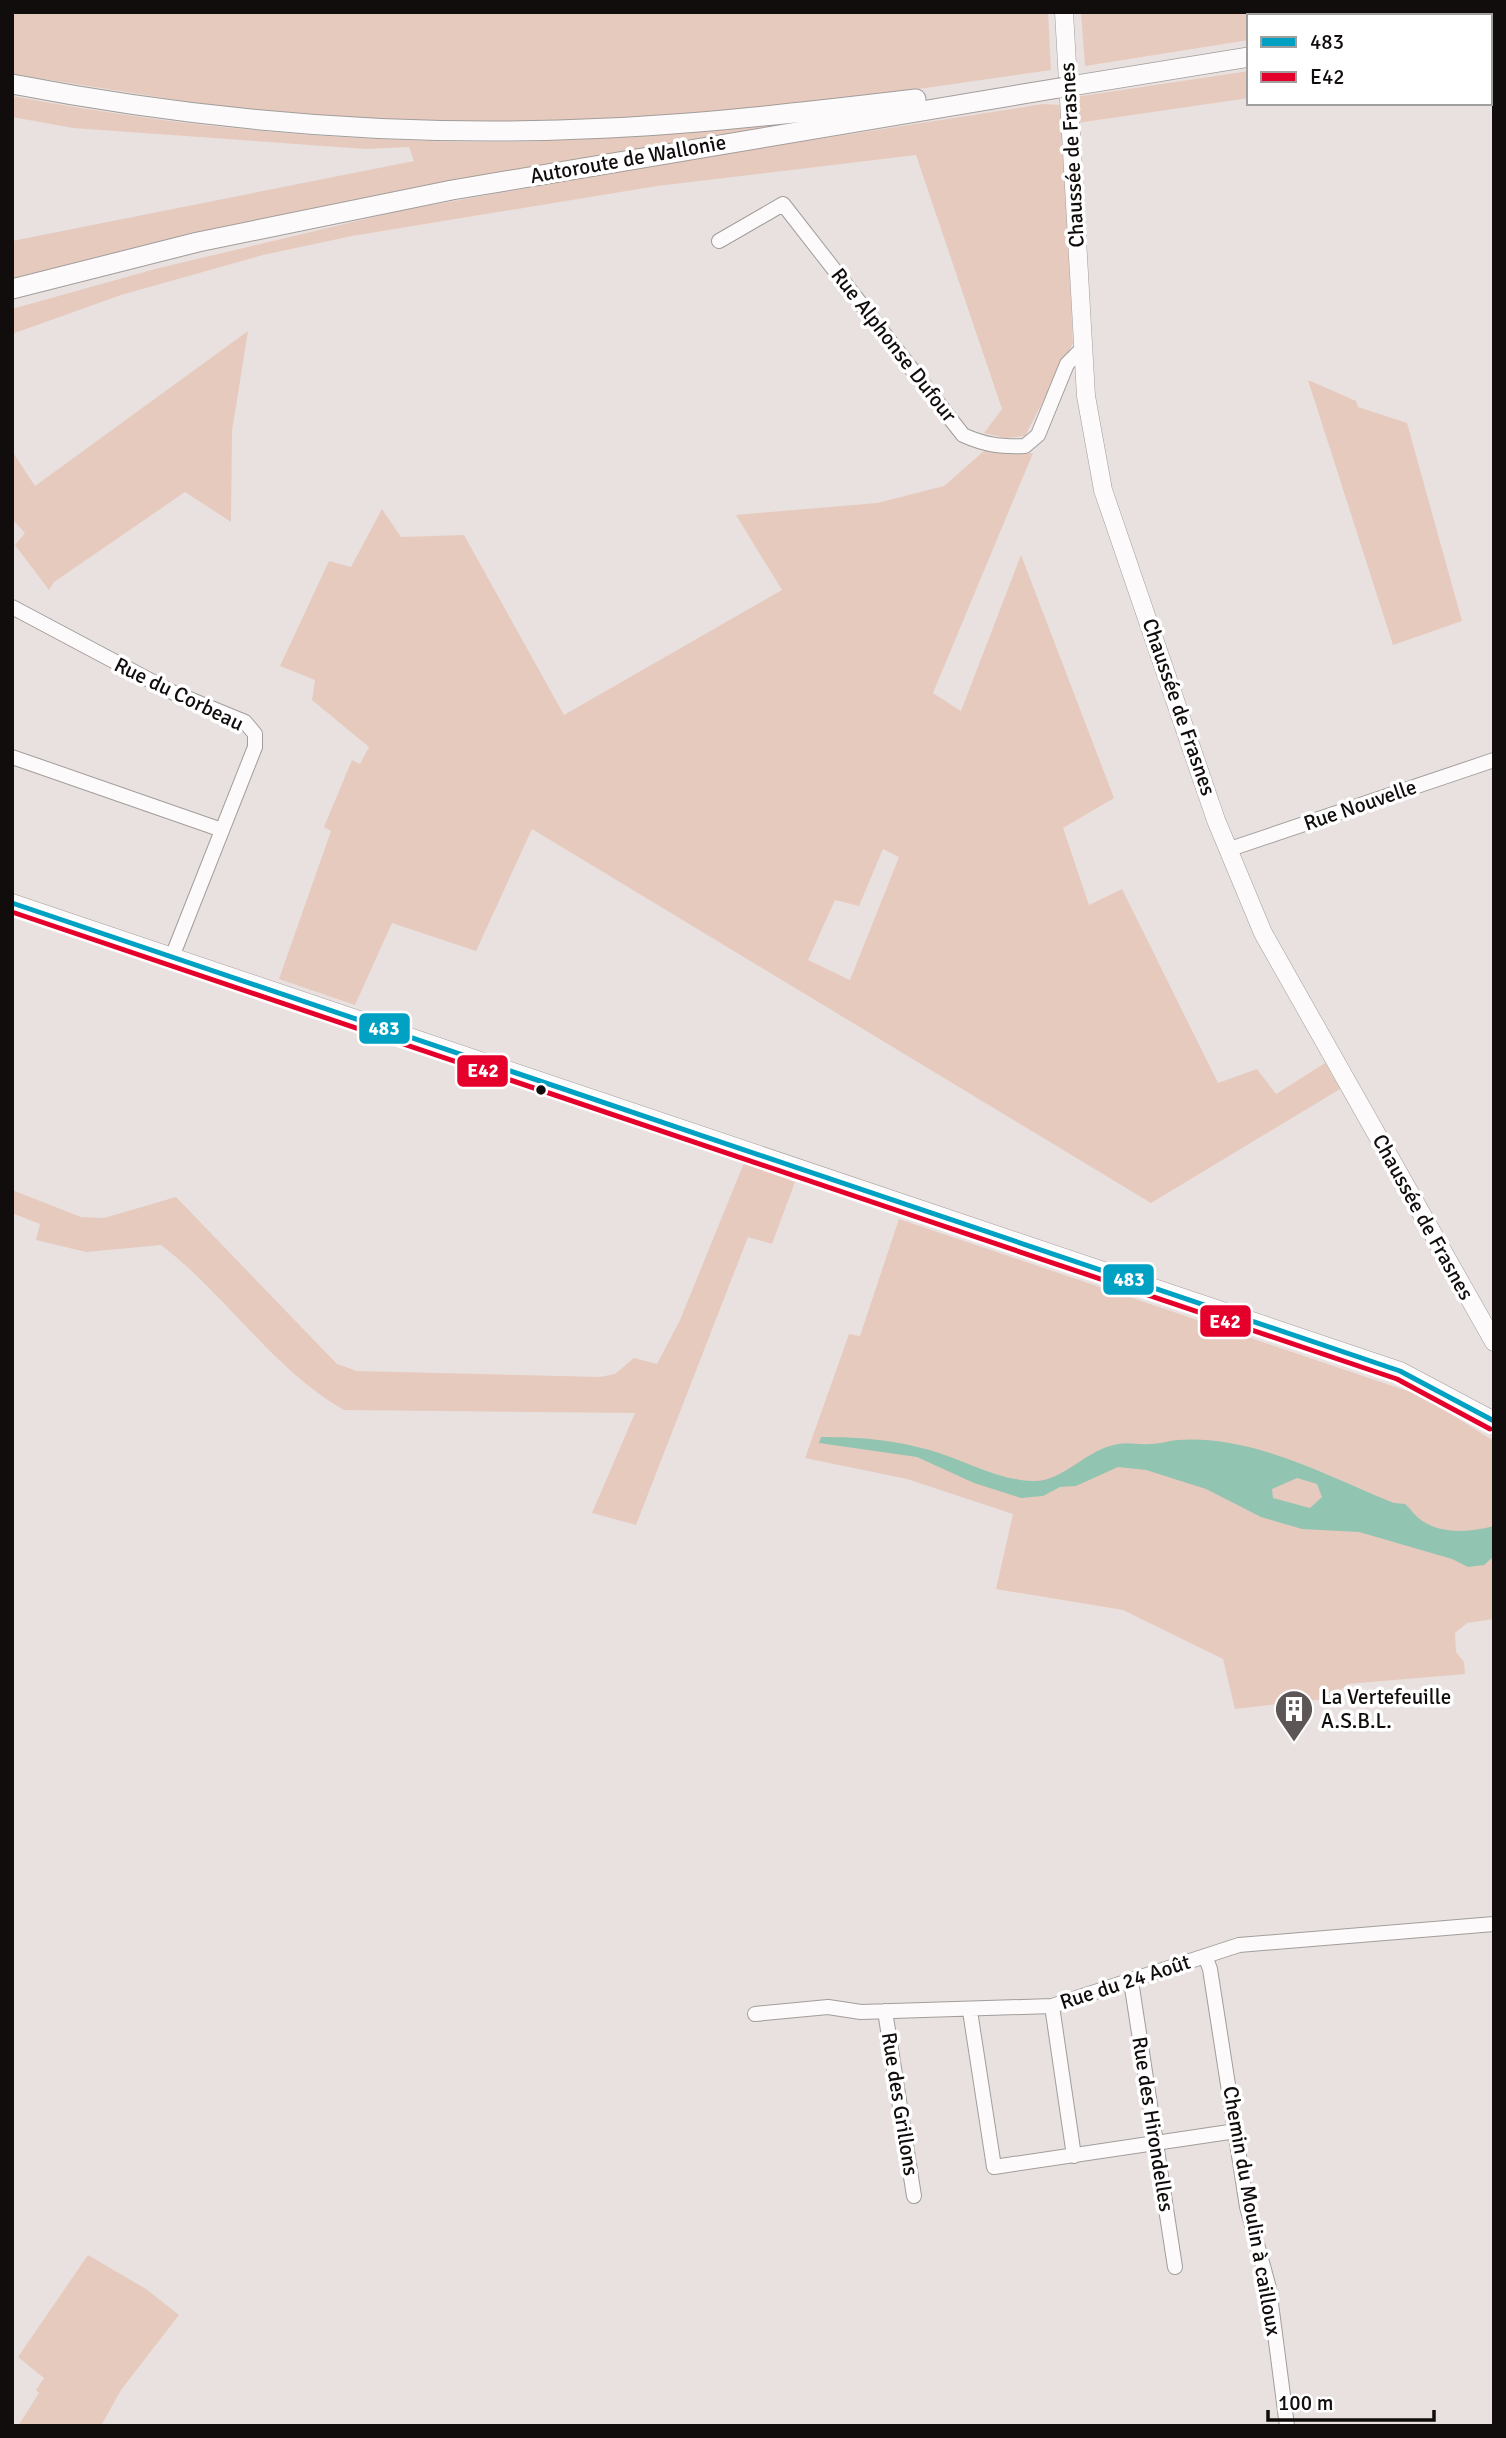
<svg xmlns="http://www.w3.org/2000/svg" width="1506" height="2438" viewBox="0 0 1506 2438" font-family="Signika,sans-serif">
<style>
.green{fill:#e7cabe;fill-rule:evenodd}
.water{fill:#92c4b2;fill-rule:evenodd}
.lines{fill:none;stroke-linecap:round;stroke-linejoin:round}
.minor-casing{stroke:#a29d9b;stroke-width:16}
.major-casing{stroke:#a29d9b;stroke-width:19}
.highway-casing{stroke:#a29d9b;stroke-width:21}
.minor{stroke:#fcfafa;stroke-width:14}
.major{stroke:#fcfafa;stroke-width:18}
.highway{stroke:#fcfafa;stroke-width:19}
.highway-bridge-casing{stroke:#a29d9b;stroke-width:21;stroke-linecap:butt}
.highway-bridge{stroke:#fcfafa;stroke-width:19}
.bus-1-casing{stroke:#fff;stroke-width:10}
.bus-2-casing{stroke:#fff;stroke-width:10}
.bus-1{stroke:#01a1c4;stroke-width:5}
.bus-2{stroke:#e4002b;stroke-width:5}
.bus-dot{fill:#110d0c;stroke:#fff;stroke-width:2.5}
.labels{text-anchor:middle;dominant-baseline:central;stroke-width:7;stroke-linejoin:round;paint-order:stroke}
.street-label{font-size:21px;fill:#110d0c;stroke:#fff}
.poi-label{font-size:21px;fill:#110d0c;stroke:#fff;text-anchor:start}
.line-badge{stroke:#fff;stroke-width:2.5}
.badge-label{font-size:19px;text-anchor:middle;font-weight:bold;fill:#fff}
</style>
<rect width="100%" height="100%" fill="#e8e1df"/>
<path class="green" d="M12 12H1048L1051 70 793 107 600 120 431 122 247 111 12 74Z
M1081 12H1423L1401 16H1249V40L1085 66Z
M1249 71V98L1070 124 1068 98Z
M12 96C165 125 321 140 476 142 571 143 667 133 762 126L761 129 420 186 12 280V241L414 161 409 147 366 149 73 128 12 117Z
M1043 104 1062 105 1073 343 1025 436 1005 438 984 433 1002 409 916 155 657 186 352 236 263 255 121 295 12 334V309L155 269 403 210 697 158Z
M248 331 232 431 231 522 185 492 54 582 49 590 15 545 25 533 12 519V451L35 486Z
M1308 380 1356 401 1358 407 1407 423 1462 621 1393 645Z
M984 451 1033 453 933 693 961 711 1021 555 1114 798 1063 828 1089 905 1122 889 1218 1083 1257 1069 1276 1094 1325 1063 1340 1089 1151 1203 532 829 476 951 392 923 355 1005 279 979 331 831 324 827 352 760 360 764 369 747 312 700 315 680 280 666 329 561 351 567 382 509 401 537 464 535 564 715 782 590 736 515 877 503 944 486ZM883 849 899 857 850 980 808 960 835 900 859 906Z
M744 1163 795 1182 772 1244 748 1237 636 1525 592 1513 635 1413 344 1410C273 1370 226 1294 161 1245L86 1252 36 1240 40 1224 12 1213V1190L81 1217 104 1218 176 1197 337 1364 357 1371 600 1377 615 1374 634 1358 657 1364 680 1320Z
M899 1219 1422 1396 1494 1441V1619L1467 1623 1455 1633 1456 1652 1464 1662 1465 1674 1347 1684 1333 1698 1235 1709 1223 1659 1123 1610 996 1589 1013 1514 907 1479 805 1458 849 1334 860 1336Z
M88 2255 146 2289 179 2315 121 2390 101 2426H18L39 2393 36 2390 44 2378 18 2357Z"/>
<path class="water" d="M821 1437C863 1437 896 1440 936 1452 968 1462 998 1480 1033 1481 1064 1482 1084 1450 1118 1444 1129 1442 1140 1445 1150 1444 1159 1444 1168 1441 1177 1440 1252 1434 1327 1476 1394 1503L1405 1504C1411 1509 1415 1516 1421 1520 1442 1535 1471 1532 1494 1526V1556L1484 1565 1468 1567 1452 1559 1359 1532 1302 1529 1261 1517 1206 1489 1146 1470 1118 1467 1076 1486 1060 1487 1043 1496 1021 1498 974 1483 917 1457 819 1443ZM1297 1478 1317 1484 1322 1497 1310 1508 1273 1498 1272 1489Z"/>
<g class="lines">
<g class="minor-casing">
<path id="minor" d="M719 241 783 204 963 435C985 445 1001 447 1025 446L1038 435 1067 364 1084 347
M12 607 172 692 245 722 255 734V747L172 957
M12 757 222 830
M1227 850 1494 760
M1205 1956 1210 1969 1247 2207 1269 2288 1287 2426
M1131 1981 1175 2267
M1052 2006 1074 2156
M885 2011 914 2196
M970 2011 994 2167 1236 2131
M755 2014 828 2007 861 2012 1052 2006 1239 1945 1494 1924"/>
</g>
<g class="major-casing">
<path id="major" d="M1064 12 1086 396 1103 490 1216 820 1263 933 1494 1342
M12 903 1400 1371 1494 1421"/>
</g>
<g class="highway-casing">
<path id="highway" d="M1490 19H1494
M12 84C208 122 410 138 609 128 712 123 814 111 916 99
M1077 85 1249 57
M12 289 198 242 452 190 1059 88"/>
</g>
<use href="#minor" class="minor"/>
<use href="#major" class="major"/>
<use href="#highway" class="highway"/>
<g class="highway-bridge-casing">
<path id="highway-bridge" d="M1059 88 1077 85"/>
</g>
<use href="#highway-bridge" class="highway-bridge"/>
<g class="bus-1-casing">
<path id="bus-1" d="M12 903 1400 1371 1494 1421"/>
</g>
<g class="bus-2-casing">
<path id="bus-2" d="M12 912 1397 1379 1490 1429"/>
</g>
<use href="#bus-1" class="bus-1"/>
<use href="#bus-2" class="bus-2"/>
</g>
<defs>
<g id="building-pin" transform="scale(2.0125)"><path d="M0 17L-7.5 6A9.5 9.5 0 1 1 7.5 6Z" fill="#5c5756" stroke="#fff"/><path d="M-4-6H4V6H1V3H-1V6H-4ZM-2.5-4.3h1.7v1.8h-1.7ZM.8-4.3h1.7v1.8H.8ZM-2.5-1h1.7V.8h-1.7ZM.8-1h1.7V.8H.8Z" fill="#fff"/></g>
</defs>
<g fill-rule="evenodd">
<use href="#building-pin" x="1294" y="1709"/>
</g>
<circle class="bus-dot" cx="541" cy="1090" r="6"/>
<g class="labels">
<g class="street-label">
<text transform="translate(1072 155) rotate(-93)">Chaussée de Frasnes</text>
<text transform="translate(628 159) rotate(-10)">Autoroute de Wallonie</text>
<text transform="translate(894 345) rotate(52)">Rue Alphonse Dufour</text>
<text transform="translate(179 694) rotate(26)">Rue du Corbeau</text>
<text transform="translate(1179 707) rotate(71)">Chaussée de Frasnes</text>
<text transform="translate(1360 805) rotate(-19)">Rue Nouvelle</text>
<text transform="translate(1423 1217) rotate(61)">Chaussée de Frasnes</text>
<text transform="translate(1125 1982) rotate(-18)">Rue du 24 Août</text>
<text transform="translate(900 2104) rotate(81)">Rue des Grillons</text>
<text transform="translate(1153 2124) rotate(81)">Rue des Hirondelles</text>
<text transform="translate(1252 2211) rotate(80)">Chemin du Moulin à cailloux</text>
</g>
<g class="poi-label">
<text x="1321" y="1697">La Vertefeuille<tspan x="1321" dy="24">A.S.B.L.</tspan></text>
</g>
</g>
<g class="line-badge">
<rect x="358" y="1012" width="53" height="33" rx="7" fill="#01a1c4"/>
<rect x="456" y="1054" width="53" height="34" rx="7" fill="#e4002b"/>
<rect x="1102" y="1263" width="53" height="33" rx="7" fill="#01a1c4"/>
<rect x="1199" y="1304" width="53" height="34" rx="7" fill="#e4002b"/>
</g>
<g class="badge-label">
<text x="384" y="1035">483</text>
<text x="483" y="1077">E42</text>
<text x="1129" y="1286">483</text>
<text x="1225" y="1328">E42</text>
</g>
<rect width="1506" height="2438" fill="none" stroke="#110d0c" stroke-width="28"/>
<rect x="1247" y="14" width="245" height="91" fill="#ffffff" stroke="#a09e9e" stroke-width="2"/>
<rect x="1261" y="37" width="35" height="10" fill="#01a1c4" stroke="#a09e9e" stroke-width="2"/>
<text x="1310" y="49" font-size="21" fill="#110d0c">483</text>
<rect x="1261" y="72" width="35" height="10" fill="#e4002b" stroke="#a09e9e" stroke-width="2"/>
<text x="1310" y="84" font-size="21" fill="#110d0c">E42</text>
<path d="M1268 2410v10h166v-10" fill="none" stroke="#110d0c" stroke-width="3.5"/>
<text x="1278" y="2410" font-size="21" fill="#110d0c" stroke="#ffffff" stroke-width="5" paint-order="stroke">100 m</text>
</svg>
